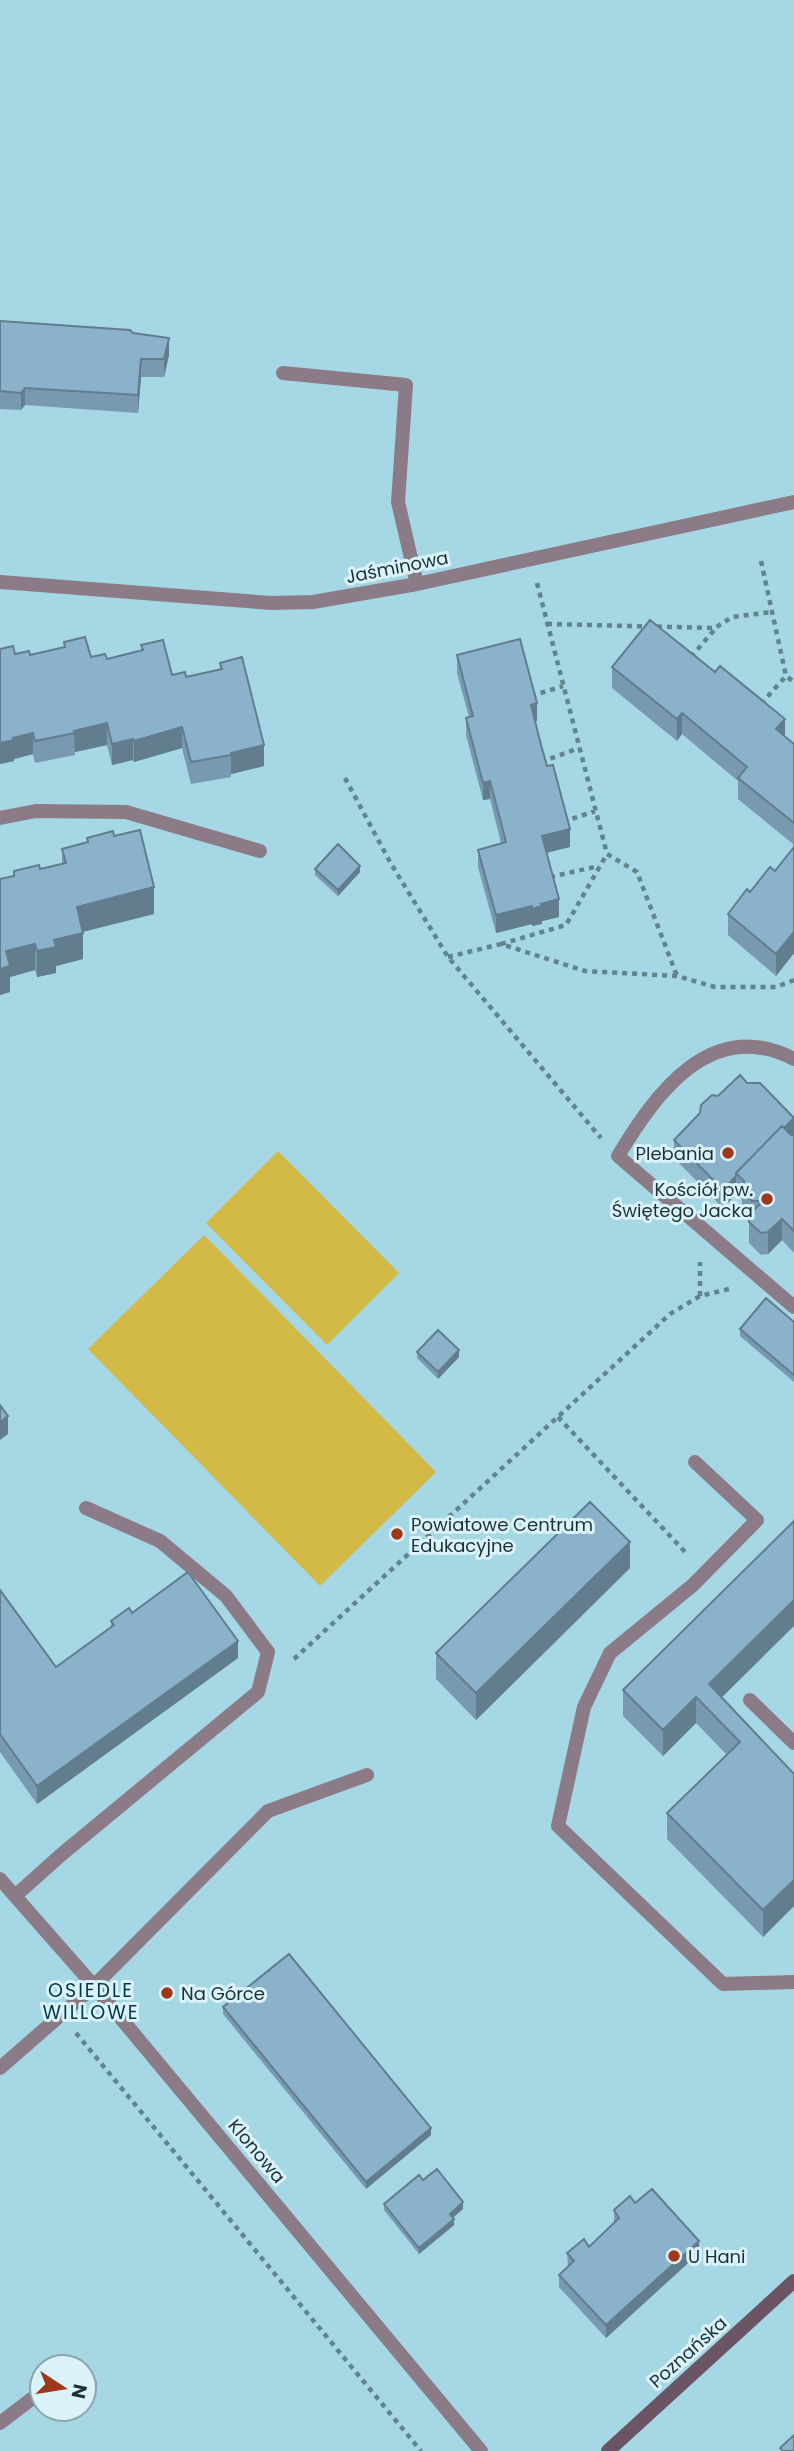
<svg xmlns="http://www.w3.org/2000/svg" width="794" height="2451" viewBox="0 0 794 2451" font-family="Poppins,sans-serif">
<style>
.green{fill:#d3b945}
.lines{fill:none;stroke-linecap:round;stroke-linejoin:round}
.path{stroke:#61848d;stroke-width:4.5;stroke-dasharray:5 5;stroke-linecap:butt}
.lane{stroke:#8b7b87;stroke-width:14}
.street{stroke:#8b7b87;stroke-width:14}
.secondary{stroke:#6b5565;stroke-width:14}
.wall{fill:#7899af}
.shaded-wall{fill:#617d8e}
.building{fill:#8bb2cb;stroke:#617d8e;stroke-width:2}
.poi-dot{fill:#9f381a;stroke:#daf3fa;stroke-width:2.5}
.labels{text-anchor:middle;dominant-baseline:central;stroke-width:6;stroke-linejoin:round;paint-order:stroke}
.street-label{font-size:18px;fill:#1c3035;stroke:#daf3fa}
.poi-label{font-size:18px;fill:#1c3035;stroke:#daf3fa;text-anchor:start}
.neighbourhood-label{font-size:19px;letter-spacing:2px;fill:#013844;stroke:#daf3fa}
</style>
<rect width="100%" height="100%" fill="#a5d7e5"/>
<path class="green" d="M278 1151 399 1273 327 1345 206 1223Z
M204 1235 436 1472 320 1586 88 1349Z"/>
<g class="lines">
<path class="path" d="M761 561 786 676 794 682
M537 583 607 854 637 872 677 976
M547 624 715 628 732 617 772 612
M691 657 715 629
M531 696 563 686
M761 704 786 676
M541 762 579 748
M345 778 390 862 448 957 601 1138
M563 822 595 811
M550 877 599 866
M501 944 566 925 607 854
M448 957 501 944 585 971 677 976 715 987H776L794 980
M700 1296V1262
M558 1417 687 1554
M294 1659 670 1314 700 1296 733 1288
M76 2033 421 2451"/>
<path class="lane" d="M283 373 406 385 398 502 417 584
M0 818 36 811 126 812 260 851
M695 1462 757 1520 693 1585 610 1653 584 1707 558 1826 723 1984 794 1982
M750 1700 794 1743
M15 1896 62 1854 258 1692 268 1652 226 1596 160 1541 86 1508
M94 1986 268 1811 367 1775"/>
<path class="street" d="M0 582 271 603 313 602 417 584 794 502
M794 1059C711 1016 656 1093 618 1156L794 1307
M0 1879 94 1986 481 2451
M0 2068 94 1986
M84 2384H90
M0 2423 42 2391"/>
<path class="secondary" d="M608 2451 794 2281"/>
</g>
<path class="wall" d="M0 321 133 333 169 355 164 377H141L138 413 25 405 21 410 0 409Z
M64 642 91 657 107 659 141 650V645L172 675 186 677 220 669V663L264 766 231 774V777L191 784 182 748 134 762 133 760 112 765 107 745 75 752V755L35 763 33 754 14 759V761L0 764V649L15 654 30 655 64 647Z
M457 655 537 721H535L541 745 570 847 546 852 559 917 542 921V924L532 926V924L496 933 478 867V850L501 843 490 799 483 800 466 735V718L469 717 457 673Z
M612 667 785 736 794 744V953L776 976 728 935V914L750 892 775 871 793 848V844L738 799V781L682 734 677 741 612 688Z
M114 836 154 914 83 932V959L56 966V973L37 977 35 970 10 977V992L0 995V879L14 876V871L40 869 62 864V849L87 843V838Z
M315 869 360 872 338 896 315 875Z
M747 1083 794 1118V1253L782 1240 768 1254 761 1255 749 1243V1220L742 1213V1200L736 1194 723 1208 674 1158V1140L718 1096Z
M794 1322V1382L740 1336V1329Z
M417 1352 459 1357 438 1379 417 1358Z
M630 1568 476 1720 436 1679V1653Z
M0 1590 56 1667 111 1627V1621L132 1613 238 1658 37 1804 0 1752Z
M623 1690 722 1698 794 1774V1906L763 1937 667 1839V1813L727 1755 696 1723 663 1756 623 1716Z
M223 2007 431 2135 366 2189 223 2014Z
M423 2180 463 2209 453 2218 454 2225 419 2254 384 2210V2204Z
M635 2203 699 2253 606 2338 559 2287V2275L568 2267 567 2253 589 2247 614 2223V2210Z"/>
<path class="shaded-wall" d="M169 338V355L164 377V359Z
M141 359V377L138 413V395Z
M25 388V405L21 410V393Z
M537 703V721L531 723V705Z
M682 713V734L677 741V719Z
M785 719V740L776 729Z
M107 723V745L75 752 74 731Z
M182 727V748L134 762V741Z
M33 733V754L14 759V761L0 764V743L13 738Z
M133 739V760L112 765V744Z
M264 745V766L231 774V753Z
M490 781V799L483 800V783Z
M570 829V847L542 854V836Z
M360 866V872L338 896V890Z
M154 887V914L77 933V907Z
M559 899V917L542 921V924L532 926V909L541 904Z
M532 906V924L496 933V915Z
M794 932V953L776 976V954Z
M83 933V959L56 966V973L37 977V951L54 940Z
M35 944V970L10 977V992L0 995V969L6 951Z
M794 1118V1135L744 1181 738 1175Z
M736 1176V1194L723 1208V1190Z
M782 1219V1240L768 1254V1232Z
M459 1350V1357L438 1379V1372Z
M8 1416V1434L0 1440V1422Z
M630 1542V1568L476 1720V1693Z
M794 1600V1626L709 1710V1684Z
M238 1641V1658L37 1804V1786Z
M696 1697V1723L663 1756V1730Z
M794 1880V1906L763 1937V1910Z
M431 2128V2135L366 2189V2182Z
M463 2202V2209L450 2220V2214Z
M454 2219V2225L419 2254V2248Z
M699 2241V2253L606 2338V2325Z"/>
<path class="building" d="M0 321 130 330 133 333 169 338 164 359H141L138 395 25 388 21 393 0 391Z
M650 620 715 672 720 666 785 719 776 729 794 744V823L738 778 747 767 682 713 677 719 612 667Z
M85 637 91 657 105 654 107 659 143 650 141 645 163 640 172 675 185 672 186 677 222 669 220 663 242 657 264 745 231 753V755L191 762 182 727 134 741 133 739 112 744 107 723 74 731 75 733 35 741 33 733 13 738 14 740 0 743V649L13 646 15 654 29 651 30 655 65 647 64 642Z
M520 639 537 703 531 705 541 745 547 766 553 765 570 829 542 836 559 899 541 904 542 906 532 909V906L496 915 478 850 506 842 490 781 483 783 466 718 473 716 457 655Z
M140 830 154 887 77 907 83 933 54 940 56 947 37 951 35 944 6 951 10 966 0 969V879L14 876V871L39 865 40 869 66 863 62 849 88 842 87 838 113 831 114 836Z
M338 844 360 866 338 890 315 869Z
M794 847V932L776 954 728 914 747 889 750 892 770 867 775 871Z
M740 1075 747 1083H760L794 1118 784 1128 782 1126 736 1173V1176L723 1190 674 1140 700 1113 701 1105 712 1095 718 1096Z
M782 1126 791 1135H794V1231L782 1219 768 1232 761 1233 749 1222V1215L763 1201H752L742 1191 744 1181 736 1173Z
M766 1298 794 1322V1375L740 1329Z
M438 1330 459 1350 438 1372 417 1352Z
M0 1405 8 1416 0 1422Z
M590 1502 630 1542 476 1693 436 1653Z
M794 1521V1600L709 1684 794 1774V1880L763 1910 667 1813 740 1742 696 1697 663 1730 623 1690Z
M188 1572 238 1641 37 1786 0 1734V1590L56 1667 114 1625 111 1621 129 1608 132 1613Z
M289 1954 431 2128 366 2182 223 2007Z
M437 2169 463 2202 450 2214 454 2219 419 2248 384 2204 419 2175 423 2180Z
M652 2189 699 2241 606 2325 559 2275 574 2261 567 2253 584 2239 589 2247 619 2218 614 2210 630 2196 635 2203Z
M794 2435V2451H783L780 2448Z"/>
<g class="poi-dot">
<circle cx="728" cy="1153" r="7"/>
<circle cx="767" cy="1199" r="7"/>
<circle cx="397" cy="1534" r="7"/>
<circle cx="167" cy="1993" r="7"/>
<circle cx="674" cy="2256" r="7"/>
</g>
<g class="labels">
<g class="street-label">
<text transform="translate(397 567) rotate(-11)">Jaśminowa</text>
<text transform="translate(257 2151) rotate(50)">Klonowa</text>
<text transform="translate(688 2352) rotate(-42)">Poznańska</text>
</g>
<g class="poi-label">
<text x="714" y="1153" text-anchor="end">Plebania</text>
<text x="753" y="1189" text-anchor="end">Kościół pw.<tspan x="753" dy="21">Świętego Jacka</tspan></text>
<text x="411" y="1524">Powiatowe Centrum<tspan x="411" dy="21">Edukacyjne</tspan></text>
<text x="181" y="1993">Na Górce</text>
<text x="688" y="2256">U Hani</text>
</g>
<g class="neighbourhood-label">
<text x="91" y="1990">OSIEDLE<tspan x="91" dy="22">WILLOWE</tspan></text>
</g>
</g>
<g transform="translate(63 2388) rotate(102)"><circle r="33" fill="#daf3fa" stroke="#8ea5ab" stroke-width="2"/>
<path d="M0-5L12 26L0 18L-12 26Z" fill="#9f381a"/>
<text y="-10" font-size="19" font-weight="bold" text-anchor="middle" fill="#1c3035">N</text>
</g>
</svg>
